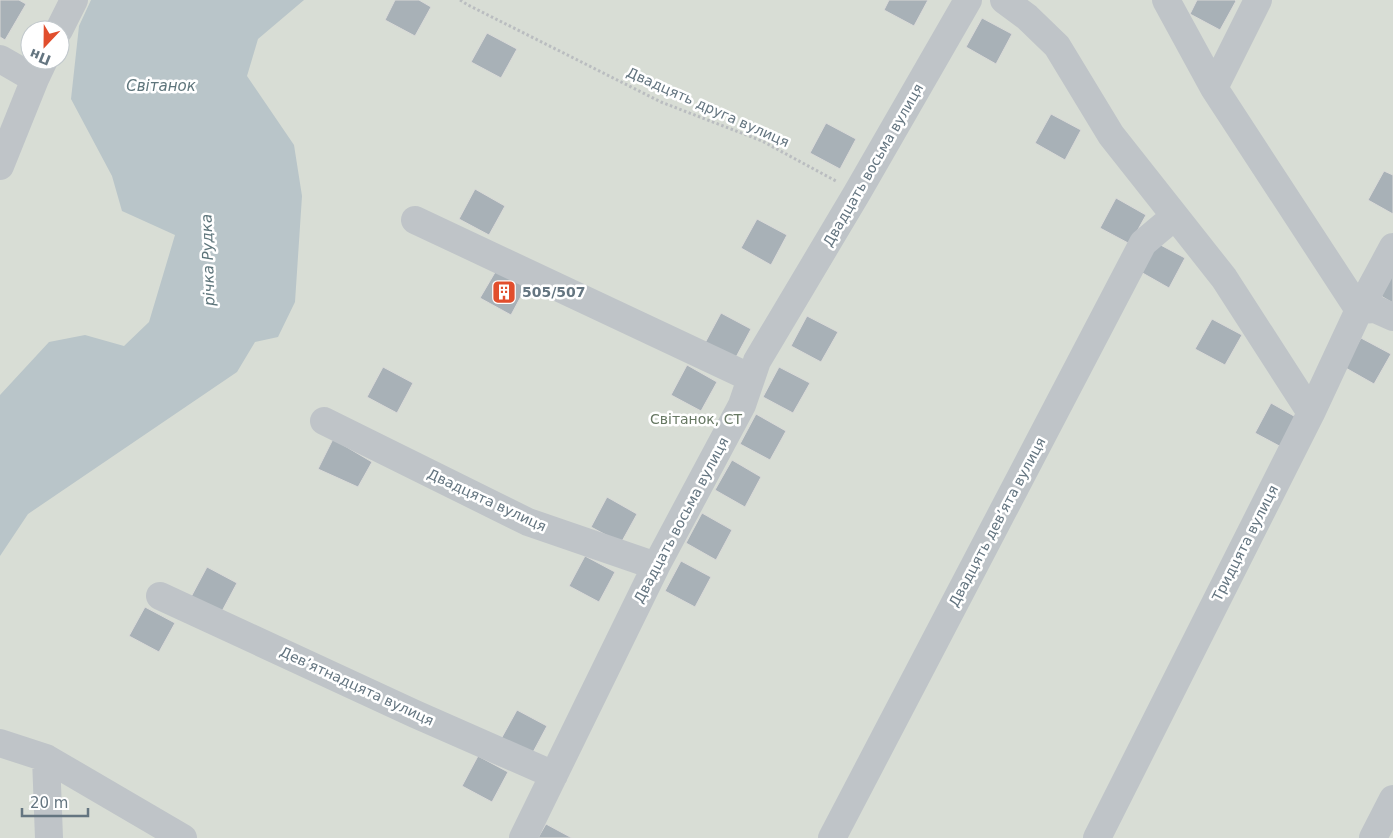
<svg xmlns="http://www.w3.org/2000/svg" width="1393" height="838" viewBox="0 0 1393 838" font-family="'DejaVu Sans',sans-serif">
<style>
.green{fill:#d8ddd5;fill-rule:evenodd}
.water{fill:#b9c5c9}
.building{fill:#a8b1b7;stroke:#dadad8}
.lines{fill:none;stroke-linecap:round;stroke-linejoin:round}
.path{stroke:#babdc0;stroke-width:3;stroke-dasharray:2.5 2.5;stroke-linecap:butt}
.minor{stroke:#bfc4c8;stroke-width:28}
.labels{text-anchor:middle;dominant-baseline:central;stroke-width:5;stroke-linejoin:round;paint-order:stroke}
.street-label{font-size:14px;fill:#647580;stroke:#fff}
.poi-label{font-size:14px;font-weight:bold;fill:#647580;stroke:#fff;text-anchor:start}
.park-label{font-size:14px;fill:#677863;stroke:#fff}
.water-label{font-size:15px;font-style:italic;fill:#5e757b;stroke:#fff}
</style>
<rect width="100%" height="100%" fill="#f8f8f6"/>
<path class="green" d="M0 0H1393V838H0ZM30 30H60V60H30Z"/>
<path class="water" d="M91 0H304L258 39 247 76 294 145 302 196 295 302 278 337 255 342 237 372 28 514 0 556V395L49 342 85 335 124 346 149 322 175 235 122 211 112 176 71 99 79 26Z"/>
<path class="building" d="M0 0H19L26 4 5 40 0 37Z
M395 0H419L431 7 415 36 385 20Z
M889 0H928L914 26 884 10Z
M1197 0H1235L1236 1 1220 30 1190 14Z
M982 18 1012 34 996 64 966 47Z
M487 33 517 49 501 78 471 62Z
M1051 114 1081 130 1065 160 1035 143Z
M826 123 856 139 840 169 810 153Z
M1384 171 1393 175V214L1368 200Z
M475 189 505 206 489 235 459 219Z
M1116 198 1146 215 1130 244 1100 228Z
M757 219 787 235 771 265 741 248Z
M1155 242 1185 258 1169 288 1139 271Z
M497 269 527 285 511 315 480 298Z
M1393 274V303L1381 296Z
M721 313 751 329 735 359 705 343Z
M807 316 838 332 821 362 791 346Z
M1212 319 1242 335 1225 365 1195 349Z
M1361 338 1391 354 1374 384 1344 367Z
M687 365 717 382 701 411 671 395Z
M383 367 413 383 397 413 367 397Z
M779 367 810 383 793 413 763 397Z
M1271 403 1301 420 1285 449 1255 433Z
M756 414 786 431 770 460 740 444Z
M333 439 372 462 358 487 318 469Z
M732 460 761 477 745 507 715 490Z
M607 497 637 514 621 543 591 527Z
M702 513 732 530 716 560 686 543Z
M585 556 615 572 599 602 569 586Z
M681 561 711 577 695 607 665 591Z
M207 567 237 583 221 613 191 597Z
M145 607 175 623 159 652 129 636Z
M517 710 547 726 531 756 501 739Z
M478 756 508 772 492 802 462 786Z
M546 824 572 838H538Z"/>
<g class="lines">
<path class="path" d="M460 0 468 5 661 102 762 141 836 181"/>
<path class="minor" d="M1004 0 1027 17 1057 46 1111 135 1224 278 1311 413
M1166 0 1214 88 1359 310
M59 30 74 0
M0 59 35 79
M1214 88 1258 0
M0 166 35 79 44 60
M415 220 751 378
M1359 310 1375 309 1393 317
M324 421 528 522 656 566
M160 596 415 714 554 775
M0 743 46 758 183 838
M46 758 49 838
M523 838 656 566 742 405 757 361 857 193 968 0
M832 838 1143 243 1175 216
M1097 838 1311 413 1359 310 1393 247
M1373 838 1393 799"/>
</g>
<defs>
<g id="building-square" transform="scale(1.25)"><rect x="-9" y="-9" width="18" height="18" rx="4" fill="#e14e2d" stroke="#fff"/><path d="M-4-6H4V6H1V3H-1V6H-4ZM-2.5-4.3h1.7v1.8h-1.7ZM.8-4.3h1.7v1.8H.8ZM-2.5-1h1.7V.8h-1.7ZM.8-1h1.7V.8H.8Z" fill="#fff"/></g>
</defs>
<g fill-rule="evenodd">
<use href="#building-square" x="504" y="292"/>
</g>
<g class="labels">
<g class="street-label">
<text transform="translate(708 107) rotate(24)">Двадцять друга вулиця</text>
<text transform="translate(873 165) rotate(-60)">Двадцать восьма вулиця</text>
<text transform="translate(487 500) rotate(25)">Двадцята вулиця</text>
<text transform="translate(681 520) rotate(-62)">Двадцать восьма вулиця</text>
<text transform="translate(997 522) rotate(-62)">Двадцять дев’ята вулиця</text>
<text transform="translate(1245 543) rotate(-63)">Тридцята вулиця</text>
<text transform="translate(357 686) rotate(25)">Дев’ятнадцята вулиця</text>
</g>
<g class="poi-label">
<text x="522" y="292">505/507</text>
</g>
<g class="park-label">
<text x="696" y="419">Світанок, СТ</text>
</g>
<g class="water-label">
<text x="161" y="86">Світанок</text>
<text transform="translate(208 260) rotate(-92)">річка Рудка</text>
</g>
</g>
<g transform="translate(45 45) rotate(202)"><circle r="24" fill="#ffffff" stroke="#c1c8cc"/>
<path d="M0-4L9 19L0 12L-9 19Z" fill="#e14e2d"/>
<text y="-8" font-size="14" font-weight="bold" text-anchor="middle" fill="#647580">Пн</text>
</g>
<path d="M22 808v8h66v-8" fill="none" stroke="#647580" stroke-width="2.5"/>
<text x="30" y="808" font-size="15" fill="#647580" stroke="#ffffff" stroke-width="4" paint-order="stroke">20 m</text>
</svg>
